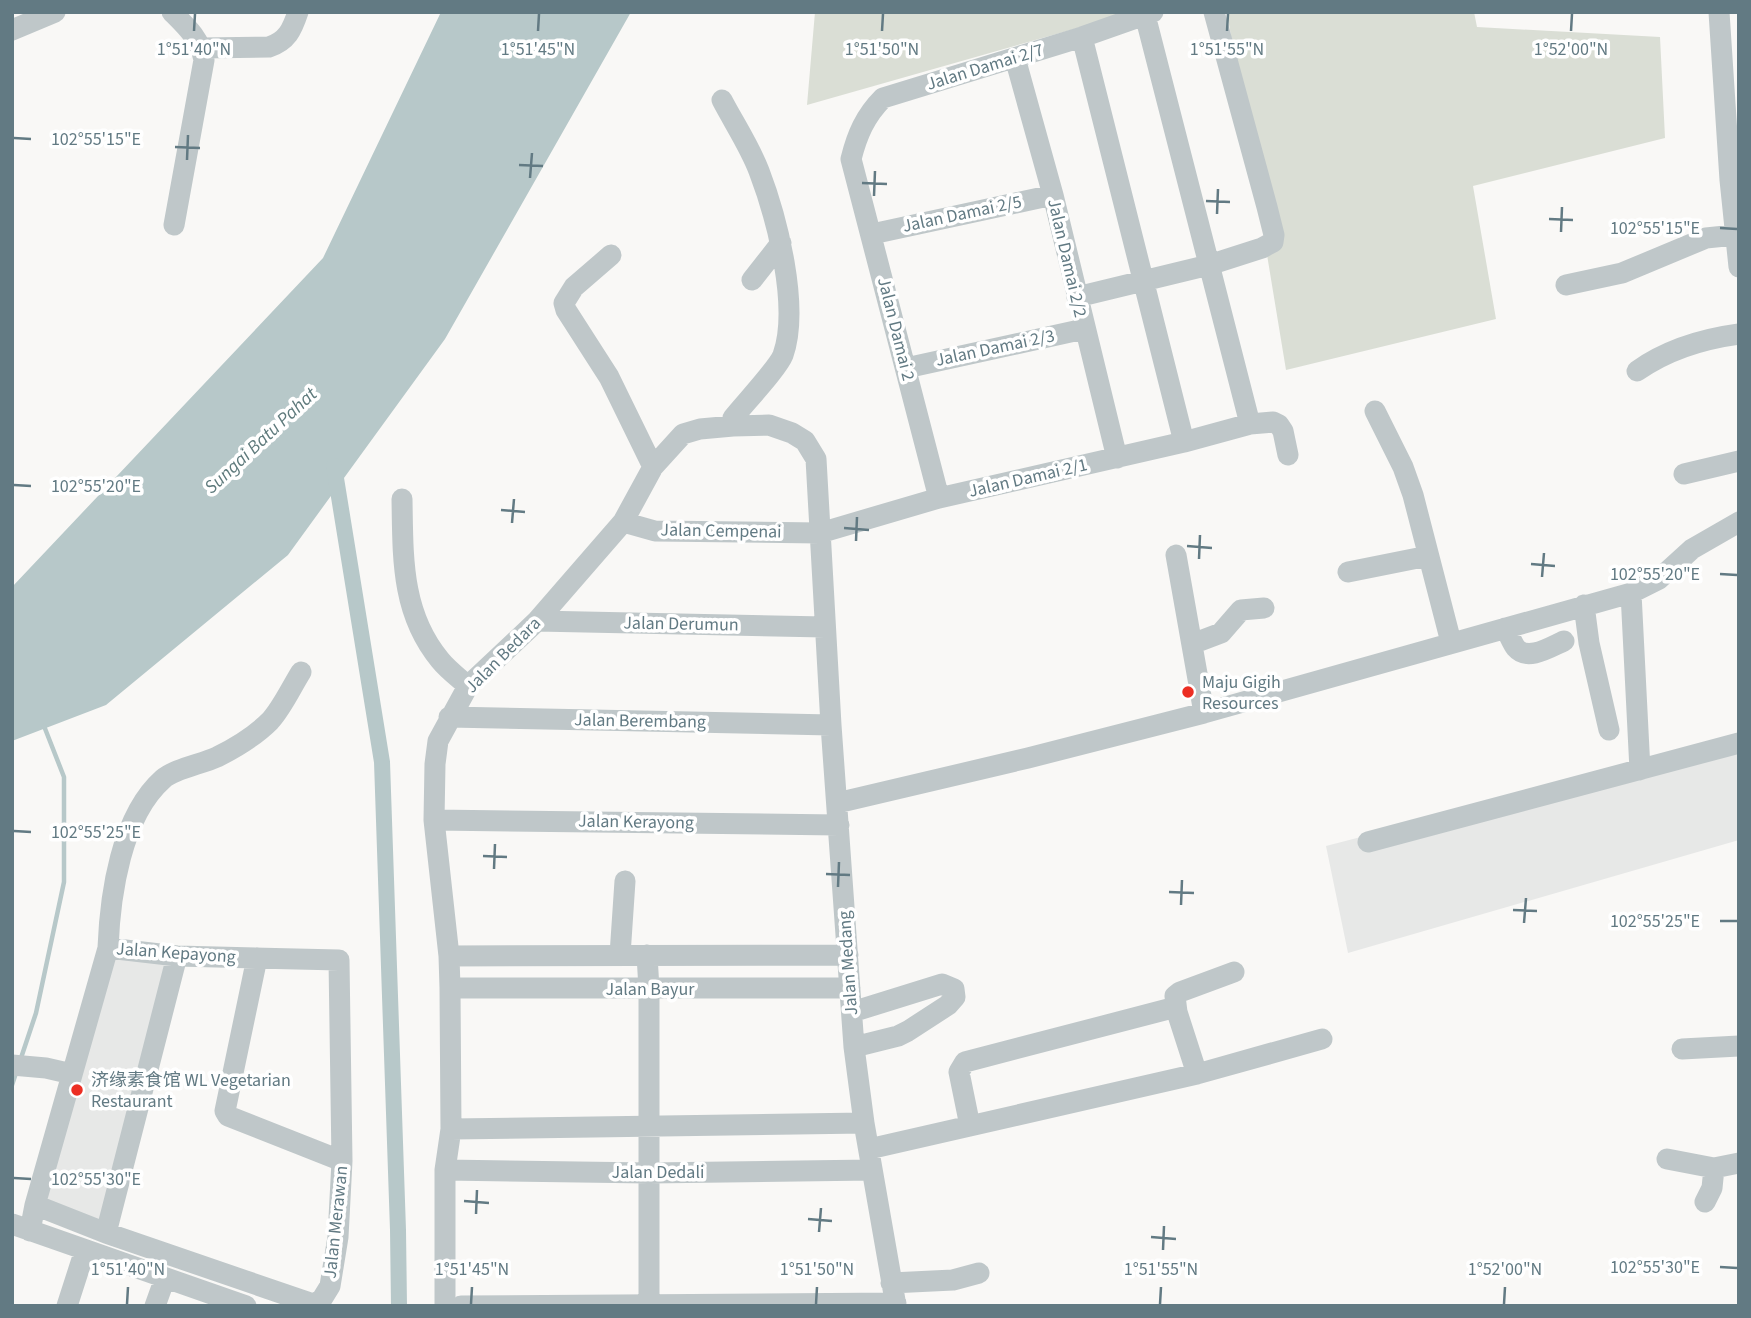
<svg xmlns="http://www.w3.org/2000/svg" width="1751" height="1318" viewBox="0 0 1751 1318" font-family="'Source Sans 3','Noto Sans SC',sans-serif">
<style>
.built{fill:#e7e8e7}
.green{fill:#daded5}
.water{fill:#b7c8c9}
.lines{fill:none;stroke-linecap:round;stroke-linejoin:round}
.stream{stroke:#b7c8c9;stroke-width:4.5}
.canal{stroke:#b7c8c9;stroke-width:16}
.minor{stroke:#bfc7c9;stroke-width:21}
.ticks{fill:none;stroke:#627a83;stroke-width:2.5}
.poi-dot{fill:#ec2e23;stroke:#fff;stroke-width:2.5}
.labels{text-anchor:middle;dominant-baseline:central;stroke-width:7;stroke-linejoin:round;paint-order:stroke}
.street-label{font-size:18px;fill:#627a83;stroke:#fff}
.poi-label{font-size:18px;fill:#627a83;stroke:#fff;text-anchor:start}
.water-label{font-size:19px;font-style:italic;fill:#5e7a7c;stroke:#fff}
.ticks-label{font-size:18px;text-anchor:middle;fill:#627a83;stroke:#fff;stroke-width:7;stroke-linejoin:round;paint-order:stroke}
</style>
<rect width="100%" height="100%" fill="#f9f8f6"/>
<path class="built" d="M1739 739V840L1348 953 1326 846Z
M104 943 182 951 109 1239 29 1208Z"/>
<path class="green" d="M815 12H1134L807 105Z
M1227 12H1474L1477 27 1660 37 1665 138 1473 186 1496 319 1286 370Z"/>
<path class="water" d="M441 12H631L445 339 288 555 106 705 12 741V587L323 258Z"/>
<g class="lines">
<path class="stream" d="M20 1061 36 1013 64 882V777L44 726
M12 1085 16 1073"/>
<path class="canal" d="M334 466 382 762 398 1230 399 1306"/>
<path class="minor" d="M172 12C187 27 200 39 204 60L174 225
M1719 12 1730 180 1739 267
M1145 15 1250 424
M12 30 55 12
M1082 37 1184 442
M202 48 269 47C287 41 292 30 298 12
M1015 58 1053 195 1117 458
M722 100C734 123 750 147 759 171 777 218 800 307 783 355 778 368 744 404 733 418V426
M872 234 1053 195
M611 255 574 287 564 303 566 310 609 377 653 467
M752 280 781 243
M1566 285 1622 273 1706 238 1735 235
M1077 297 1209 265 1262 248 1273 242 1274 235 1267 207 1214 12
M906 368 1084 329
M1637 371C1668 349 1702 339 1739 334
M1375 411 1403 467 1413 495 1451 642
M1684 474 1739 461
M939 498 851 159C857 135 865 116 883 98L1082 37 1153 12
M402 499C403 557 401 613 440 660 448 670 459 678 468 686
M623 522 655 531 820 533 939 498 1184 442 1250 424 1273 422 1279 425 1283 431 1288 455
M1176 555 1204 713
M1348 572 1428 556
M1631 593 1640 770
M1584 605 1589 643 1609 730
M537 621 825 627
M1505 628C1509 634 1512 643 1516 648 1528 662 1552 646 1564 641
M1192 644 1221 633 1241 610 1264 608
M449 717 831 725
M837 803 1028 758 1204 713 1631 593 1659 579 1692 549 1739 522
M434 820 839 825
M1368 842 1739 743
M108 948C110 895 121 816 163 779 174 769 202 764 217 757 235 748 255 736 270 721 282 708 291 688 301 672
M620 955 625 881
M647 955 649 989V1303
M449 956 848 955
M257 958 225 1111 228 1116 342 1161
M450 988H850
M852 1012 942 984 954 989 955 997 948 1005 908 1031 898 1036 854 1047
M1682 1049 1739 1046
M12 1065 46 1068 72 1074
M1197 1074 1177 1012 1175 996 1180 992 1234 972
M970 1126 959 1072 965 1062 1176 1007
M451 1129 864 1123
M869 1149 1197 1074 1322 1039
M1667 1159 1714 1168 1739 1163
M445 1170 649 1173 872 1170
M1705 1202 1712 1188 1714 1168
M12 1224 246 1306
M30 1231 35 1205 108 948 177 956 339 960 342 1161 338 1237 330 1286 322 1299 316 1303H310L106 1233 35 1205
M106 1233 177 956
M891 1283 953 1280 979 1273
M67 1306 85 1250
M155 1306 165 1278
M445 1306V1170L451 1129 450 988 449 956 434 820 435 764 438 741 468 686 537 621 623 522 653 467 683 434 700 429 733 426 769 425 792 433 805 441 816 459 831 725 854 1047 864 1123 896 1306
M461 1306 896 1303"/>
</g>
<path class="ticks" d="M194 31 195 14M538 31 539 14M882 31 883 14M1227 31 1228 14M1571 31 1572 14M14 138 31 139M175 147 200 148M187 160 188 135M519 165 543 166M530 178 532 153M862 183 887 184M874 196 875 171M1206 201 1230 202M1217 214 1218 189M1549 219 1573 220M1720 228 1737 229M1561 232 1562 207M14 485 31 486M501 510 525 512M512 523 514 499M844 528 869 530M856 541 857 517M1187 546 1212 548M1199 559 1200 535M1531 564 1555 566M1720 574 1737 575M1542 577 1544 553M14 831 31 832M483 856 507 857M494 869 495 844M826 874 850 875M838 887 839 862M1169 892 1194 893M1181 905 1182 880M1513 910 1537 911M1720 921H1737M1524 923 1526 898M14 1178 31 1179M464 1201 489 1203M476 1214 477 1190M808 1219 832 1221M819 1232 821 1208M1151 1237 1176 1239M1163 1250 1164 1226M1720 1267 1737 1268M127 1304 128 1287M471 1304 472 1287M816 1304 817 1287M1160 1304 1161 1287M1504 1304 1505 1287"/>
<g class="poi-dot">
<circle cx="1188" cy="692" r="7"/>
<circle cx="77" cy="1090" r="7"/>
</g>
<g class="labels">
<g class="street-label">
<text transform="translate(985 67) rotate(-17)">Jalan Damai 2/7</text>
<text transform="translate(962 214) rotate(-12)">Jalan Damai 2/5</text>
<text transform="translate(1067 258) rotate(77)">Jalan Damai 2/2</text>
<text transform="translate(896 329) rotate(76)">Jalan Damai 2</text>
<text transform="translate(995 348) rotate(-12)">Jalan Damai 2/3</text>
<text transform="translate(1028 478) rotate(-13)">Jalan Damai 2/1</text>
<text transform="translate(721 531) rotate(1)">Jalan Cempenai</text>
<text transform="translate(681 624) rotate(1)">Jalan Derumun</text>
<text transform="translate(503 655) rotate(-45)">Jalan Bedara</text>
<text transform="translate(640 721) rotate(1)">Jalan Berembang</text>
<text transform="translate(636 822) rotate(1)">Jalan Kerayong</text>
<text transform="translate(176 953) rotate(4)">Jalan Kepayong</text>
<text transform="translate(848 963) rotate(-94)">Jalan Medang</text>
<text x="650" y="989">Jalan Bayur</text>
<text x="658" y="1172">Jalan Dedali</text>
<text transform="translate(336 1222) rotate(-84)">Jalan Merawan</text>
</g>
<g class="poi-label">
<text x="1202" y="682">Maju Gigih<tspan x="1202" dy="21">Resources</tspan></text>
<text x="91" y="1080">济缘素食馆 WL Vegetarian<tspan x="91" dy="21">Restaurant</tspan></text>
</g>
<g class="water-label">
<text transform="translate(261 441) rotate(-43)">Sungai Batu Pahat</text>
</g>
</g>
<g class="ticks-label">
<text x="194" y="55">1°51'40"N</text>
<text x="538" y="55">1°51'45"N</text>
<text x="882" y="55">1°51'50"N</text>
<text x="1227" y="55">1°51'55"N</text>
<text x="1571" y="55">1°52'00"N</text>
<text x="96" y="145">102°55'15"E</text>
<text x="1655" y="234">102°55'15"E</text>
<text x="96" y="492">102°55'20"E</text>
<text x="1655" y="580">102°55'20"E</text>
<text x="96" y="838">102°55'25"E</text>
<text x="1655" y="927">102°55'25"E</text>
<text x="96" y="1185">102°55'30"E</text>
<text x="1655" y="1273">102°55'30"E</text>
<text x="128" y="1275">1°51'40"N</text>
<text x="472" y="1275">1°51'45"N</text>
<text x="817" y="1275">1°51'50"N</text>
<text x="1161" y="1275">1°51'55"N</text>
<text x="1505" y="1275">1°52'00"N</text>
</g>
<rect width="1751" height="1318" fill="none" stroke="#627a83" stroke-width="28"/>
</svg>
